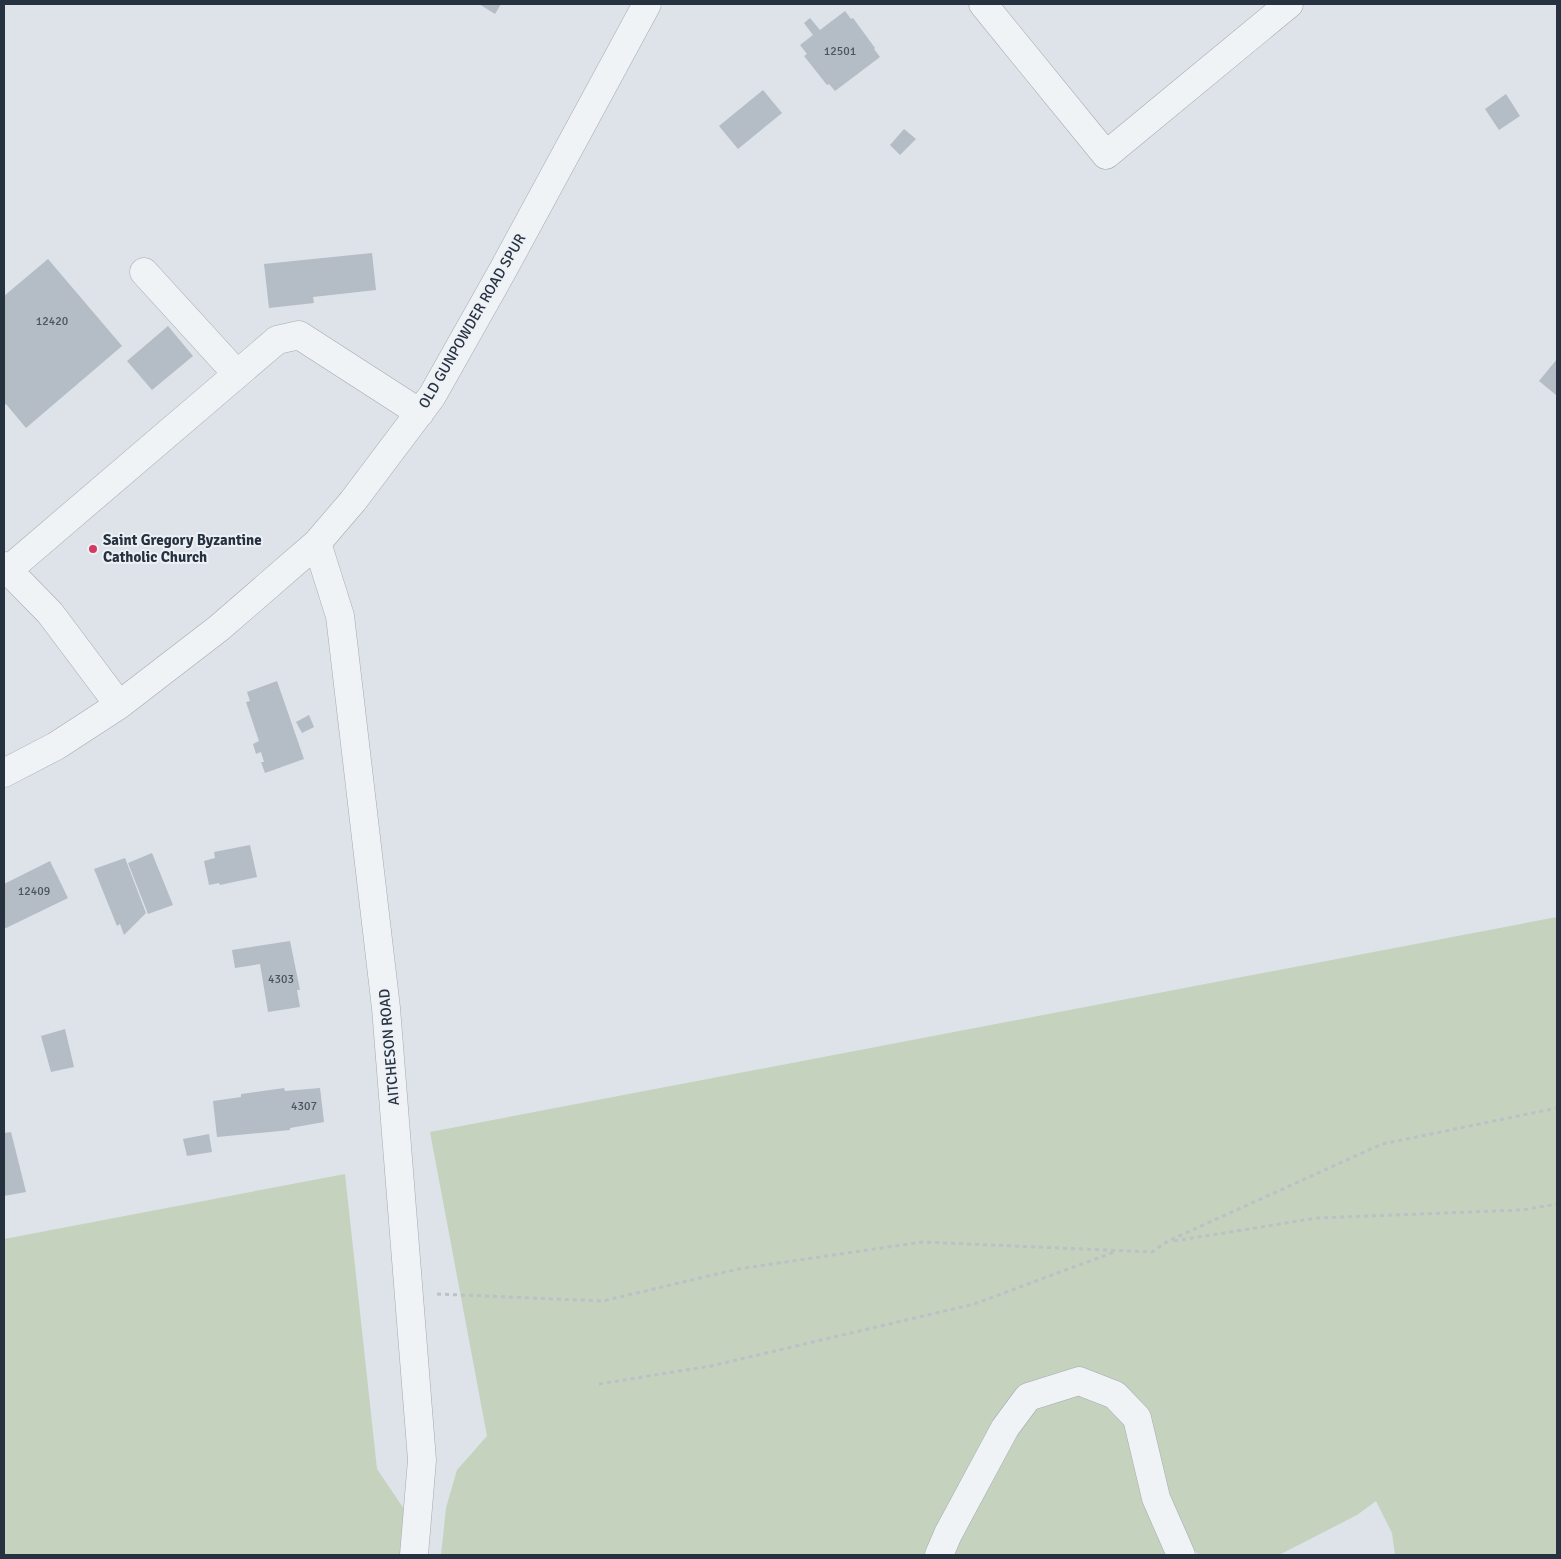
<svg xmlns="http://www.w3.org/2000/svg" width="1561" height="1559" viewBox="0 0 1561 1559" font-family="Signika,sans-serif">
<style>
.green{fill:#c5d2be}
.building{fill:#b4bcc5}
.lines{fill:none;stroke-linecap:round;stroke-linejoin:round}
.minor-casing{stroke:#a2aab2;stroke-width:29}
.path{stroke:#bbc1c6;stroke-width:3;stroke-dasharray:4 4;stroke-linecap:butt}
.minor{stroke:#f0f3f6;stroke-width:28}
.poi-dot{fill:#d53b62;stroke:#edf1f6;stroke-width:2}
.labels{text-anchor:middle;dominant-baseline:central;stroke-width:4;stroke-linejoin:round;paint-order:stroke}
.number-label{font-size:12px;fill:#4a5460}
.street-label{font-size:15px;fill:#26323f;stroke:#edf1f6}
.poi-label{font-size:15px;font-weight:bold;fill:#26323f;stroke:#edf1f6;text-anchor:start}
</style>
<rect width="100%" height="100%" fill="#dde3e8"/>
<path class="green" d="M1557 917V1555H1395L1392 1533 1376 1501 1357 1515 1279 1555H1200L1188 1547 1189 1555H441L446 1508 457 1470 487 1436 430 1132Z
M345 1174 377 1469 404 1509 402 1555H4V1239Z"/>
<path class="building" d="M479 4H501L495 14Z
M845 11 851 19 853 18 875 48 874 49 880 57 835 91 829 84 827 85 804 56 807 54 800 45 813 35 804 23 810 18 820 30Z
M763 90 782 113 738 149 719 126Z
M1506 94 1520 116 1499 130 1485 109Z
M904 129 916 139 900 155 890 145Z
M372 253 376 290 313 297 314 303 269 308 264 264Z
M48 259 122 346 26 428 6 404 4 406V296Z
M168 326 193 356 152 390 127 361Z
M1557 359V393L1556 395 1539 381Z
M277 681 304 759 265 773 261 762H264L261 752 256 754 253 744 259 741 246 702 250 701 247 692Z
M309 715 314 727 302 733 296 722Z
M250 845 257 877 220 885 219 883 209 885 204 861 215 858 214 852Z
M152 853 173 905 148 914 128 863Z
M125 858 146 913 124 935 120 924 117 926 94 869Z
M50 861 68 898 4 929V884Z
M290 941 300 990H297L300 1007 268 1012 260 964 235 968 232 950Z
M65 1029 74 1067 51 1072 41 1036Z
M284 1088 285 1091 320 1088 324 1122 290 1128V1130L217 1137 213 1101 241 1097V1094Z
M11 1132 26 1192 4 1196V1133Z
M209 1134 212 1152 187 1156 183 1139Z"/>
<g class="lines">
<g class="minor-casing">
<path id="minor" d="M983 4 1106 155 1289 4
M144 272 237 374
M317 543 340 616 386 1008 422 1460 414 1555
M4 566 50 613 119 705
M8 570 277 340 299 335 420 413
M4 773 56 746 119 705 219 628 317 543 353 501 432 396 504 268 647 4
M939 1555 948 1534 1005 1428 1028 1397 1079 1381 1115 1395 1137 1418 1156 1498 1181 1555"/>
</g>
<path class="path" d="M1174 1241 1317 1218 1522 1210 1557 1204
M437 1294 603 1301 738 1269 922 1242 1152 1252 1168 1241 1382 1144 1557 1108
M599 1384 711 1366 974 1304 1117 1251"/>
<use href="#minor" class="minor"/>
</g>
<circle class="poi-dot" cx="93" cy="549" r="5"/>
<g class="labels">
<g class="number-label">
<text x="840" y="51">12501</text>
<text x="52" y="321">12420</text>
<text x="34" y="891">12409</text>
<text x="281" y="979">4303</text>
<text x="304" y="1106">4307</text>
</g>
<g class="street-label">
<text transform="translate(472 321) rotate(-60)">OLD GUNPOWDER ROAD SPUR</text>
<text transform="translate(389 1047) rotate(-95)">AITCHESON ROAD</text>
</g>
<g class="poi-label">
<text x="103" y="540">Saint Gregory Byzantine<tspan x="103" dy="17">Catholic Church</tspan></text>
</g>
</g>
<rect width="1561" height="1559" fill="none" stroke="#26323f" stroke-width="10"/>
</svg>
